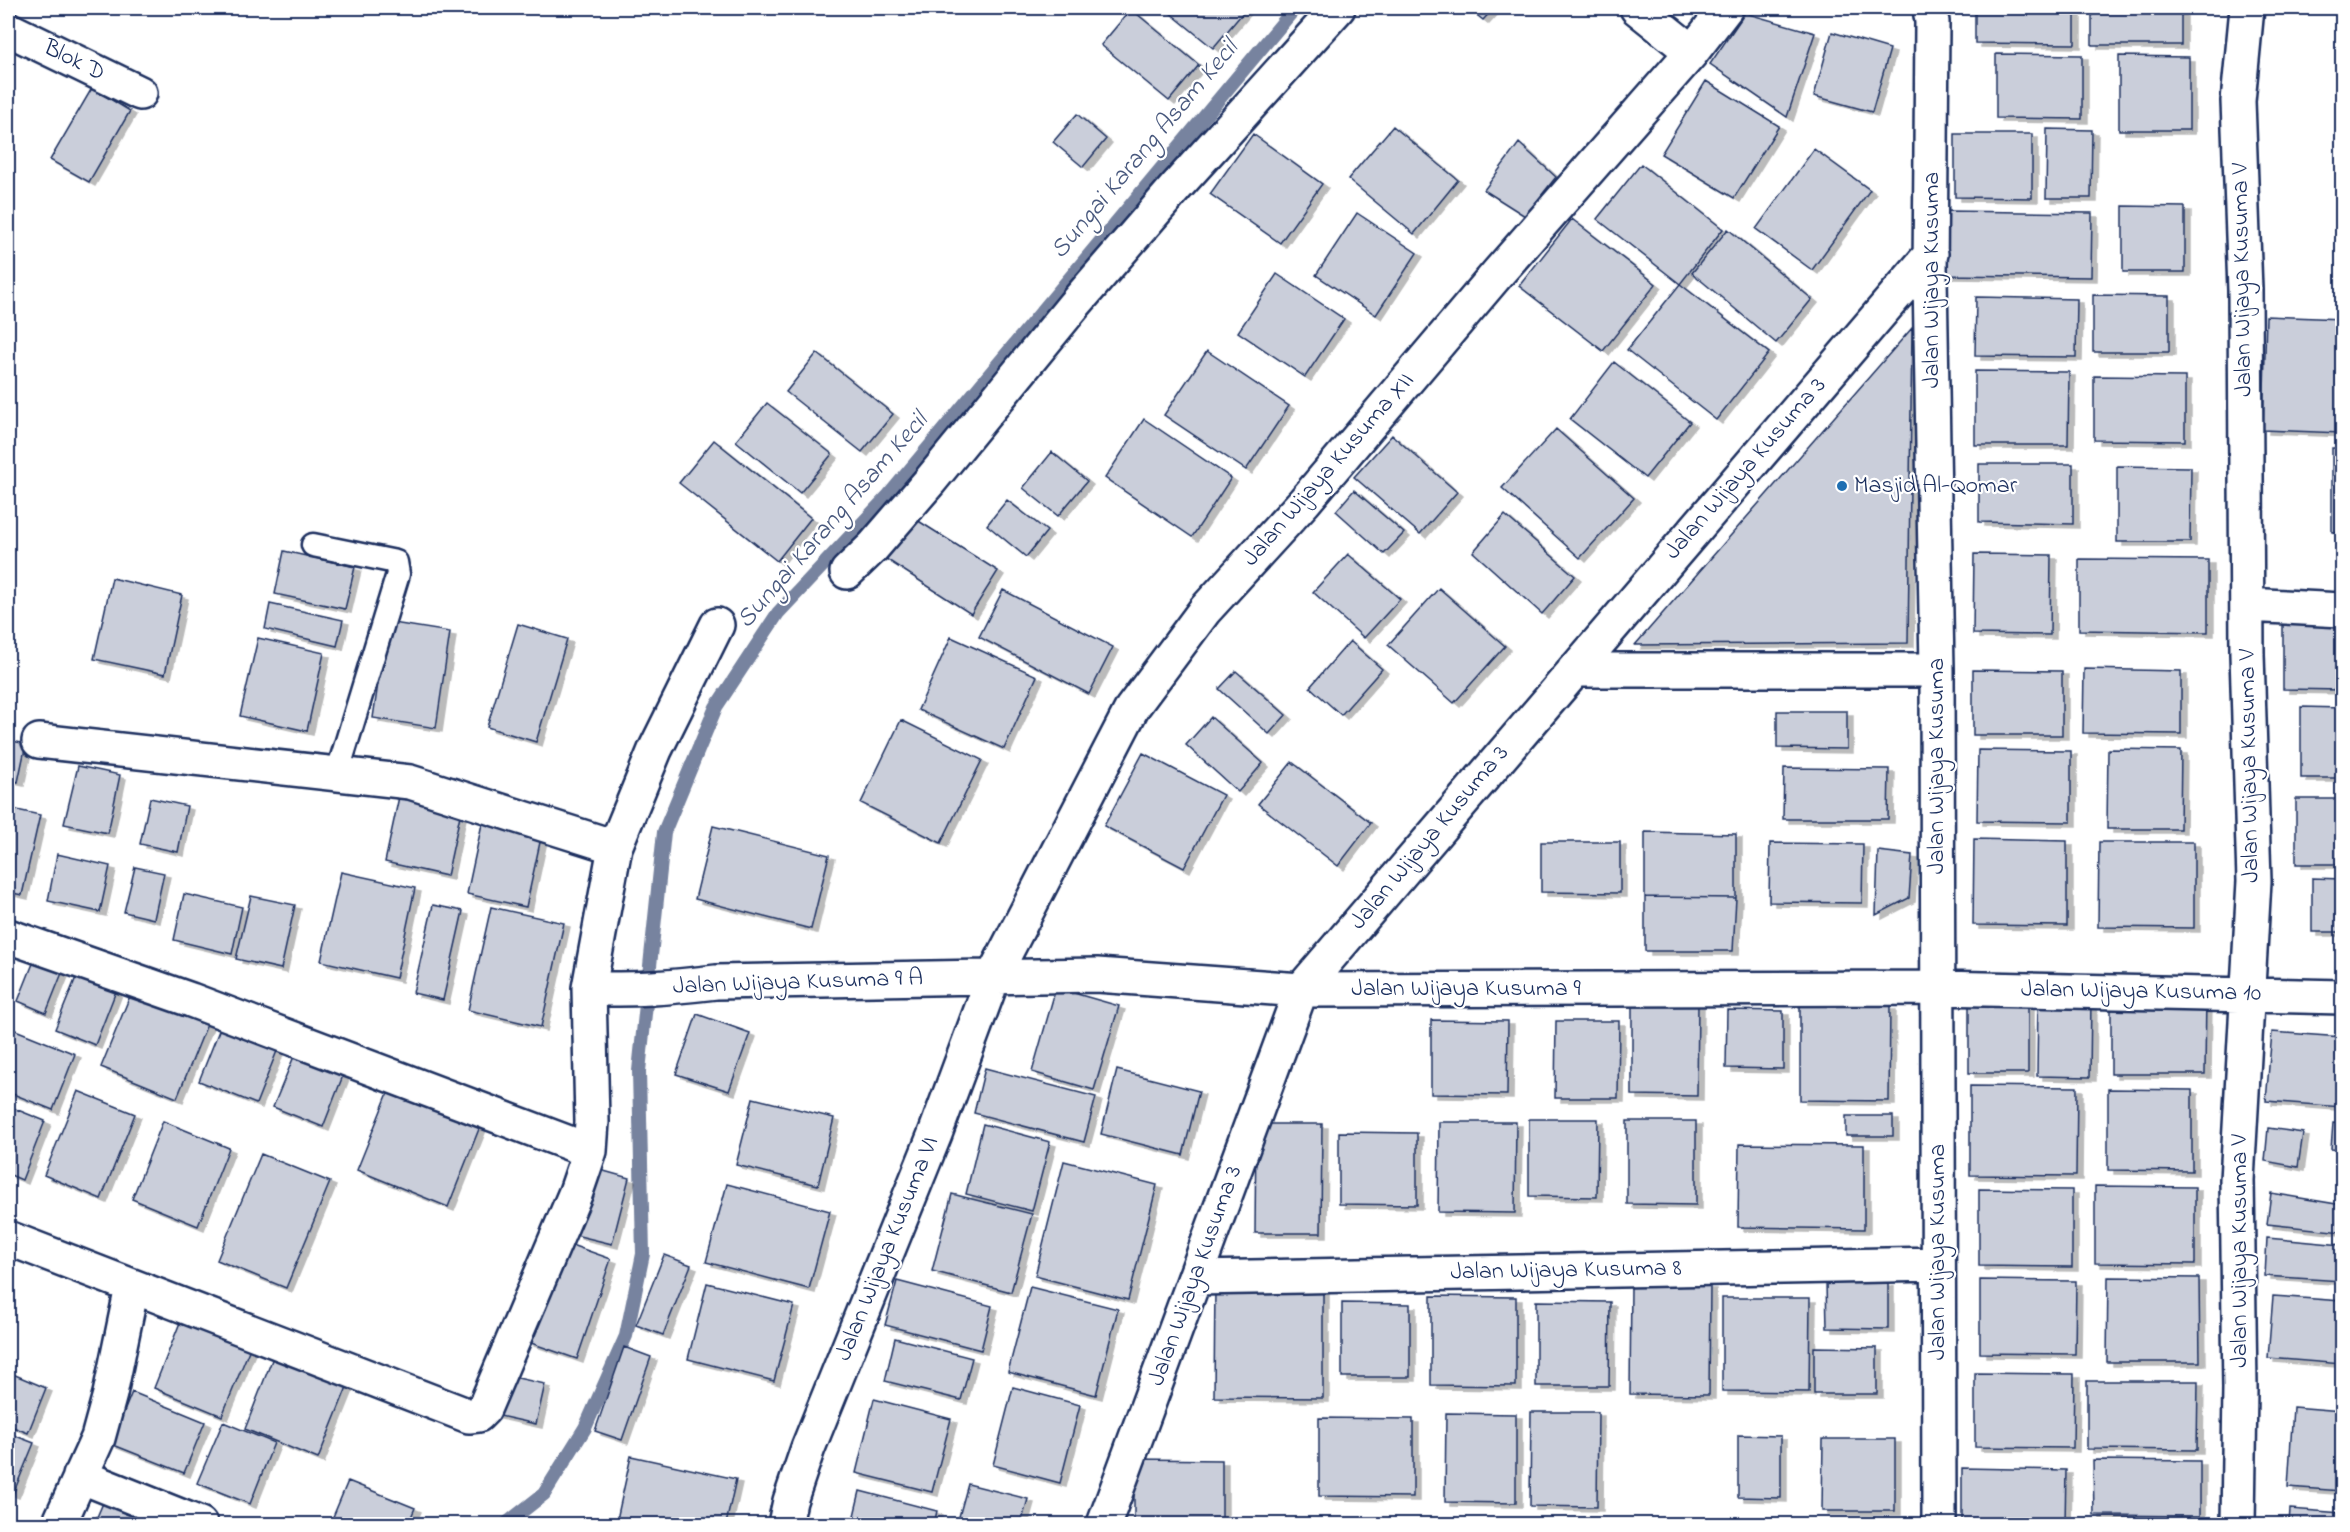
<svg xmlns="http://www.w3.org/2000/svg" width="2350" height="1532" viewBox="0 0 2350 1532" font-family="'Indie Flower',sans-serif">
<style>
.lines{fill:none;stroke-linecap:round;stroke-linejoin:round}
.stream{stroke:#77839f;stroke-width:14}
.building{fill:#caceda;stroke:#1b2f5e;stroke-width:1.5;filter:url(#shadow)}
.lane-casing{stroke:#1b2f5e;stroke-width:27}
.street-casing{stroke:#1b2f5e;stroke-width:38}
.lane{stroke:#fff;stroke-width:22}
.street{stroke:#fff;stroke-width:33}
.poi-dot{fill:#1f6fb2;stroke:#fff;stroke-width:2}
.labels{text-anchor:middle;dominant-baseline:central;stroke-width:4.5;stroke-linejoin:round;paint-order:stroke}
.street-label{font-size:24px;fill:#1b2f5e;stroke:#fff}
.poi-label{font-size:24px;fill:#1b2f5e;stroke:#fff;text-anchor:start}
.water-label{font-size:26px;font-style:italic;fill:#49597e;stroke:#fff}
</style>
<defs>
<filter id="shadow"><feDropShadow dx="6" dy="4" stdDeviation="0" flood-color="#0004"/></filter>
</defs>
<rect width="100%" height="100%" fill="#fff"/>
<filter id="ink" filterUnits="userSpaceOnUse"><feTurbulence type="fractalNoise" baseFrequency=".0167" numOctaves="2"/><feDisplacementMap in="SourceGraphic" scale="12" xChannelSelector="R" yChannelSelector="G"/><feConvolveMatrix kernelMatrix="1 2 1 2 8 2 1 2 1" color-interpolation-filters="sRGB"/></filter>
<g filter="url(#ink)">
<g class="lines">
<path class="stream" d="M506 1524 544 1494 585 1428 626 1336 643 1254 639 1071 664 832 716 707 778 613 889 495 1295 8"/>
</g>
<path class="building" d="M1173 8H1247L1213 48 1169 12Z
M1468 8H1494L1483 20Z
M1975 8H2075V44L1975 43Z
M2092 8H2181V45H2092Z
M1131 9 1199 65 1169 101 1101 45Z
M1745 13 1815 33 1787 117 1710 64Z
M1832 32 1890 49 1872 112 1814 96Z
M1996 54 2082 55V119L1996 118Z
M2119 56 2189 57V130H2119Z
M1706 81 1779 126 1734 198 1661 154Z
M92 88 130 111 89 182 50 160Z
M1077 114 1106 139 1083 167 1053 142Z
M1393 126 1458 180 1414 234 1348 179Z
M2047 129 2092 130 2091 198H2046Z
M1253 134 1322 184 1280 243 1210 194Z
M1955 134H2032V198L1955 197Z
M1519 143 1556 177 1525 216 1484 190Z
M1814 149 1870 190 1812 270 1756 229Z
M1641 164 1723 229 1680 284 1597 219Z
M2123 206 2185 207V272H2123Z
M1947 211 2092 213 2091 277 1946 275Z
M1357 213 1417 253 1376 315 1316 275Z
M1572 219 1656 284 1603 351 1519 286Z
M1728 229 1812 299 1776 343 1692 273Z
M1277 274 1344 319 1305 377 1238 332Z
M1680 284 1769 353 1716 420 1627 350Z
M2093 295 2169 296V352H2093Z
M1976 297 2077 299 2076 357 1975 356Z
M2266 316 2342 319V433L2263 430Z
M1912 328 1908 643 1635 645Z
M1207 351 1289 406 1246 470 1164 415Z
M817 353 893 414 862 452 786 392Z
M1614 362 1690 422 1645 478 1570 419Z
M1975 371 2069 372 2068 445H1975Z
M2094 376 2185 377V441L2094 440Z
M767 403 832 454 800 493 736 441Z
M1144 419 1231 478 1192 537 1105 478Z
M1556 429 1634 498 1580 558 1502 488Z
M1392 435 1457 492 1420 534 1354 477Z
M714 440 811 518 777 561 679 483Z
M2332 448H2342V532H2332Z
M1052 452 1087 481 1058 516 1023 488Z
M1979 464H2073V524L1979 522Z
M2117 466 2191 467 2190 542H2117Z
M1354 490 1404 533 1384 554 1336 511Z
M1007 500 1047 531 1026 557 987 525Z
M909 515 998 571 971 614 883 557Z
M1505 515 1575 576 1542 614 1473 552Z
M284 551 355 567 345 609 275 594Z
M1348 554 1400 599 1364 638 1313 592Z
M1974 554 2051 555 2050 635 1973 634Z
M2079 559 2208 560V632L2079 630Z
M112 578 182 595 165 674 94 659Z
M1439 588 1505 646 1454 703 1388 645Z
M1003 590 1113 647 1089 694 979 637Z
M270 604 343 620 337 646 265 629Z
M2283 620 2342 621V690L2283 689Z
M387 622 450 632 436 728 373 718Z
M518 624 567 639 536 742 487 727Z
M951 637 1037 676 1004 749 918 710Z
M258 638 324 653 307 731 240 716Z
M1350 641 1382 669 1341 715 1310 687Z
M2084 669 2181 671V734L2083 733Z
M1973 670 2062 671V735H1973Z
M1236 671 1286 715 1269 734 1219 689Z
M2301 707 2342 708V778H2301Z
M1777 711H1847V749L1777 748Z
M1211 717 1263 763 1238 792 1186 745Z
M901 720 982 760 941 843 861 803Z
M8 740 26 744 18 782 8 780Z
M2108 749 2181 750 2180 829H2107Z
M1978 750 2071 751V822L1977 821Z
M1143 753 1223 795 1184 868 1104 826Z
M1292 762 1371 823 1338 866 1258 804Z
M78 766 120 775 108 833 64 824Z
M1784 768 1889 769 1888 819H1783Z
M400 792 462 806 447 876 385 862Z
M150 798 187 806 178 852 140 844Z
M2296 799H2342V864H2296Z
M8 808 40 815 22 895 8 892Z
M483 819 542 833 526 907 467 894Z
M713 826 829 855 811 929 695 899Z
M1645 832 1736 834V898L1645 897Z
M1974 839 2067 841V926L1973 925Z
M1541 842H1620V893L1541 892Z
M2099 842H2194V928L2098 927Z
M1770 843 1863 844 1862 903 1769 902Z
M1878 851 1912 855 1909 898 1876 915Z
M57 854 110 866 100 912 48 901Z
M135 867 164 873 154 919 124 912Z
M341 872 415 888 396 978 321 961Z
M2312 878 2342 879V932H2312Z
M184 894 242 907 232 954 174 940Z
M251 896 295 905 281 969 236 959Z
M1645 897 1736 898 1733 951H1645Z
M433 905 463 911 443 1000 413 993Z
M491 907 564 923 541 1027 468 1010Z
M34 961 62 973 46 1013 18 1001Z
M79 970 118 986 95 1045 55 1029Z
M1056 988 1119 1006 1094 1090 1032 1072Z
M132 991 208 1022 177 1098 101 1067Z
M1969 995 2028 996V1073H1969Z
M2111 995H2206L2205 1074H2111Z
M2038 997 2091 998 2090 1077 2037 1076Z
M1632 1003 1698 1004 1697 1096 1632 1095Z
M1800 1005 1890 1006 1889 1101 1800 1100Z
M1727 1010 1783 1011V1069L1726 1068Z
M697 1014 750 1033 729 1091 676 1074Z
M1431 1020 1508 1021 1507 1095 1431 1094Z
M1556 1021H1619L1618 1098H1555Z
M8 1027 75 1054 53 1110 8 1092Z
M220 1028 277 1051 256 1104 199 1081Z
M2272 1032 2342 1037V1107L2266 1101Z
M295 1054 344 1073 323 1127 273 1107Z
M985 1068 1096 1097 1084 1142 974 1113Z
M1117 1070 1199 1091 1183 1155 1101 1134Z
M1970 1086 2077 1087 2076 1176 1970 1175Z
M390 1088 481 1124 448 1207 357 1170Z
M2108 1089 2192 1090V1171L2108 1170Z
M78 1091 135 1114 101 1199 44 1175Z
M753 1098 834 1118 818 1185 736 1165Z
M8 1106 45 1121 22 1180 8 1174Z
M1846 1116H1893V1136H1846Z
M1529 1119H1598L1597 1197 1529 1196Z
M163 1121 229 1148 198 1226 132 1199Z
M1627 1121H1696V1205L1627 1204Z
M1439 1122H1516L1515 1213 1438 1212Z
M2333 1123 2342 1124V1150L2331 1149Z
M983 1124 1050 1142 1032 1211 966 1194Z
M1256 1124H1322L1321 1233H1255Z
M2268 1128 2303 1133 2298 1167 2265 1161Z
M1339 1132 1417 1133V1205L1339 1204Z
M1739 1144 1864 1145V1229L1738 1227Z
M261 1154 330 1182 286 1288 217 1260Z
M1064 1161 1157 1185 1128 1300 1035 1276Z
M593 1168 629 1178 612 1244 575 1235Z
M727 1184 830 1211 809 1289 706 1262Z
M2095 1186 2195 1187V1264L2095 1263Z
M1979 1189 2072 1190V1267L1979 1266Z
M2271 1193 2342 1205V1232L2267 1224Z
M952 1194 1032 1214 1011 1292 932 1271Z
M2267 1238 2342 1245V1281L2265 1276Z
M563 1242 611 1259 577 1359 528 1342Z
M664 1255 691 1265 663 1335 636 1325Z
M2108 1277 2199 1278 2200 1362H2107Z
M1980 1280 2076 1281 2075 1354 1980 1353Z
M897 1281 992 1306 981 1350 885 1325Z
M1826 1282H1888V1329L1827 1328Z
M707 1283 794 1305 774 1381 688 1359Z
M1215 1284 1323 1285V1398L1214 1397Z
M1631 1284 1710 1285 1709 1395 1630 1394Z
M1030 1287 1118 1309 1096 1395 1008 1372Z
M1431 1296 1516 1297V1386L1431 1385Z
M2273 1296 2342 1301V1364L2268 1358Z
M1722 1298H1810L1809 1392 1722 1391Z
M1536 1301 1610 1302 1609 1386H1536Z
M1342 1303 1410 1304V1377H1342Z
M181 1320 250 1348 222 1416 154 1388Z
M895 1338 972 1358 961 1400 885 1381Z
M277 1347 351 1377 318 1459 245 1429Z
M624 1347 651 1357 622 1440 595 1431Z
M1814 1347 1877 1348V1394H1814Z
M8 1372 46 1388 28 1433 8 1425Z
M1975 1373 2074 1374 2073 1448 1975 1447Z
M504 1375 545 1384 536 1424 495 1415Z
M2087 1381H2198L2197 1450 2087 1449Z
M1013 1387 1080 1405 1060 1483 993 1465Z
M132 1392 205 1422 184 1473 111 1444Z
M874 1399 951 1419 932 1492 856 1473Z
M2293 1407 2342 1411V1491L2288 1487Z
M1531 1412H1598L1597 1507 1530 1506Z
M1446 1413 1516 1414V1503L1445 1502Z
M1319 1418 1413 1419V1497L1319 1496Z
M223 1422 274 1443 250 1504 197 1483Z
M8 1433 34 1443 13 1494 8 1492Z
M1738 1435 1781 1436V1498L1738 1497Z
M1823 1439H1895V1511H1822Z
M631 1456 736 1479 726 1524H616Z
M1134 1459 1222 1460V1524L1134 1523Z
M2093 1460 2200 1461V1516L2094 1515Z
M1962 1468 2066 1470 2065 1524H1962Z
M348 1481 415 1508 408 1524H330Z
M968 1484 1028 1499 1021 1524H957Z
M860 1491 937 1511 934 1524H852Z
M106 1496 178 1524H94Z
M2290 1509 2342 1513V1524H2289Z"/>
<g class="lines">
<g class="lane-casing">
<path id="lane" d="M313 545 396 562 398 574 337 774"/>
</g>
<g class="street-casing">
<path id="street" d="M1637 8 1692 52
M1930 8 1932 22 1930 277 1937 670 1939 1524
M8 29 140 93
M847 572 873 547 930 481 1074 305 1176 187 1338 8
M2247 605 2342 610
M717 625 655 750 615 847 589 988C631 991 673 987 716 982L1097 975 1301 990 1939 988 2342 997
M1574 670H1937
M39 741 410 782 615 847
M8 936 191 1000 590 1151 576 1192 484 1409 478 1415 469 1416 8 1238
M589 988 592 1122 590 1151
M1195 1278 1938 1264
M80 1476 200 1524
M59 1524 98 1438 110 1394 132 1287
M785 1524 790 1501 808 1448 935 1134 994 975 1132 708 1205 610 1304 502 1498 273 1692 52 1726 8
M1104 1524 1301 990 1931 254
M2238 1524 2240 1388 2237 1180 2254 881 2247 654 2245 290 2238 101 2247 8"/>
</g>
<use href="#lane" class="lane"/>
<use href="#street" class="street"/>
</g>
</g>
<circle class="poi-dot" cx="1842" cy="486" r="6"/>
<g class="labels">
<g class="street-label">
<text transform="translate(74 61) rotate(26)">Blok D</text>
<text transform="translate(1932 280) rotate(-90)">Jalan Wijaya Kusuma</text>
<text transform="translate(2243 280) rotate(-91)">Jalan Wijaya Kusuma V</text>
<text transform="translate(1746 469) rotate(-49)">Jalan Wijaya Kusuma 3</text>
<text transform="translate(1329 470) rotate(-49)">Jalan Wijaya Kusuma XII</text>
<text transform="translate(1937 766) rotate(-90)">Jalan Wijaya Kusuma</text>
<text transform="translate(2250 766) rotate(-91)">Jalan Wijaya Kusuma V</text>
<text transform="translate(1430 838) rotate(-50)">Jalan Wijaya Kusuma 3</text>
<text transform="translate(798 983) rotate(-2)">Jalan Wijaya Kusuma 9 A</text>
<text x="1466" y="989">Jalan Wijaya Kusuma 9</text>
<text transform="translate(2141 992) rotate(1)">Jalan Wijaya Kusuma 10</text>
<text transform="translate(888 1249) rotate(-68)">Jalan Wijaya Kusuma VI</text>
<text transform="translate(2240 1251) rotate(-90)">Jalan Wijaya Kusuma V</text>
<text transform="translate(1938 1252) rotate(-90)">Jalan Wijaya Kusuma</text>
<text transform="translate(1566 1271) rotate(-1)">Jalan Wijaya Kusuma 8</text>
<text transform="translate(1196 1276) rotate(-70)">Jalan Wijaya Kusuma 3</text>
</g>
<g class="poi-label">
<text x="1854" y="486">Masjid Al-Qomar</text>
</g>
<g class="water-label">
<text transform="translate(1145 150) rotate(-50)">Sungai Karang Asam Kecil</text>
<text transform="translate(833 521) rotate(-49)">Sungai Karang Asam Kecil</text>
</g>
</g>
<rect width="2350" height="1532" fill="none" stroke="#fff" stroke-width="30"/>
<rect x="15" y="15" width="2320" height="1502" fill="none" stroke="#1b2f5e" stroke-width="2" filter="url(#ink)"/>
</svg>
